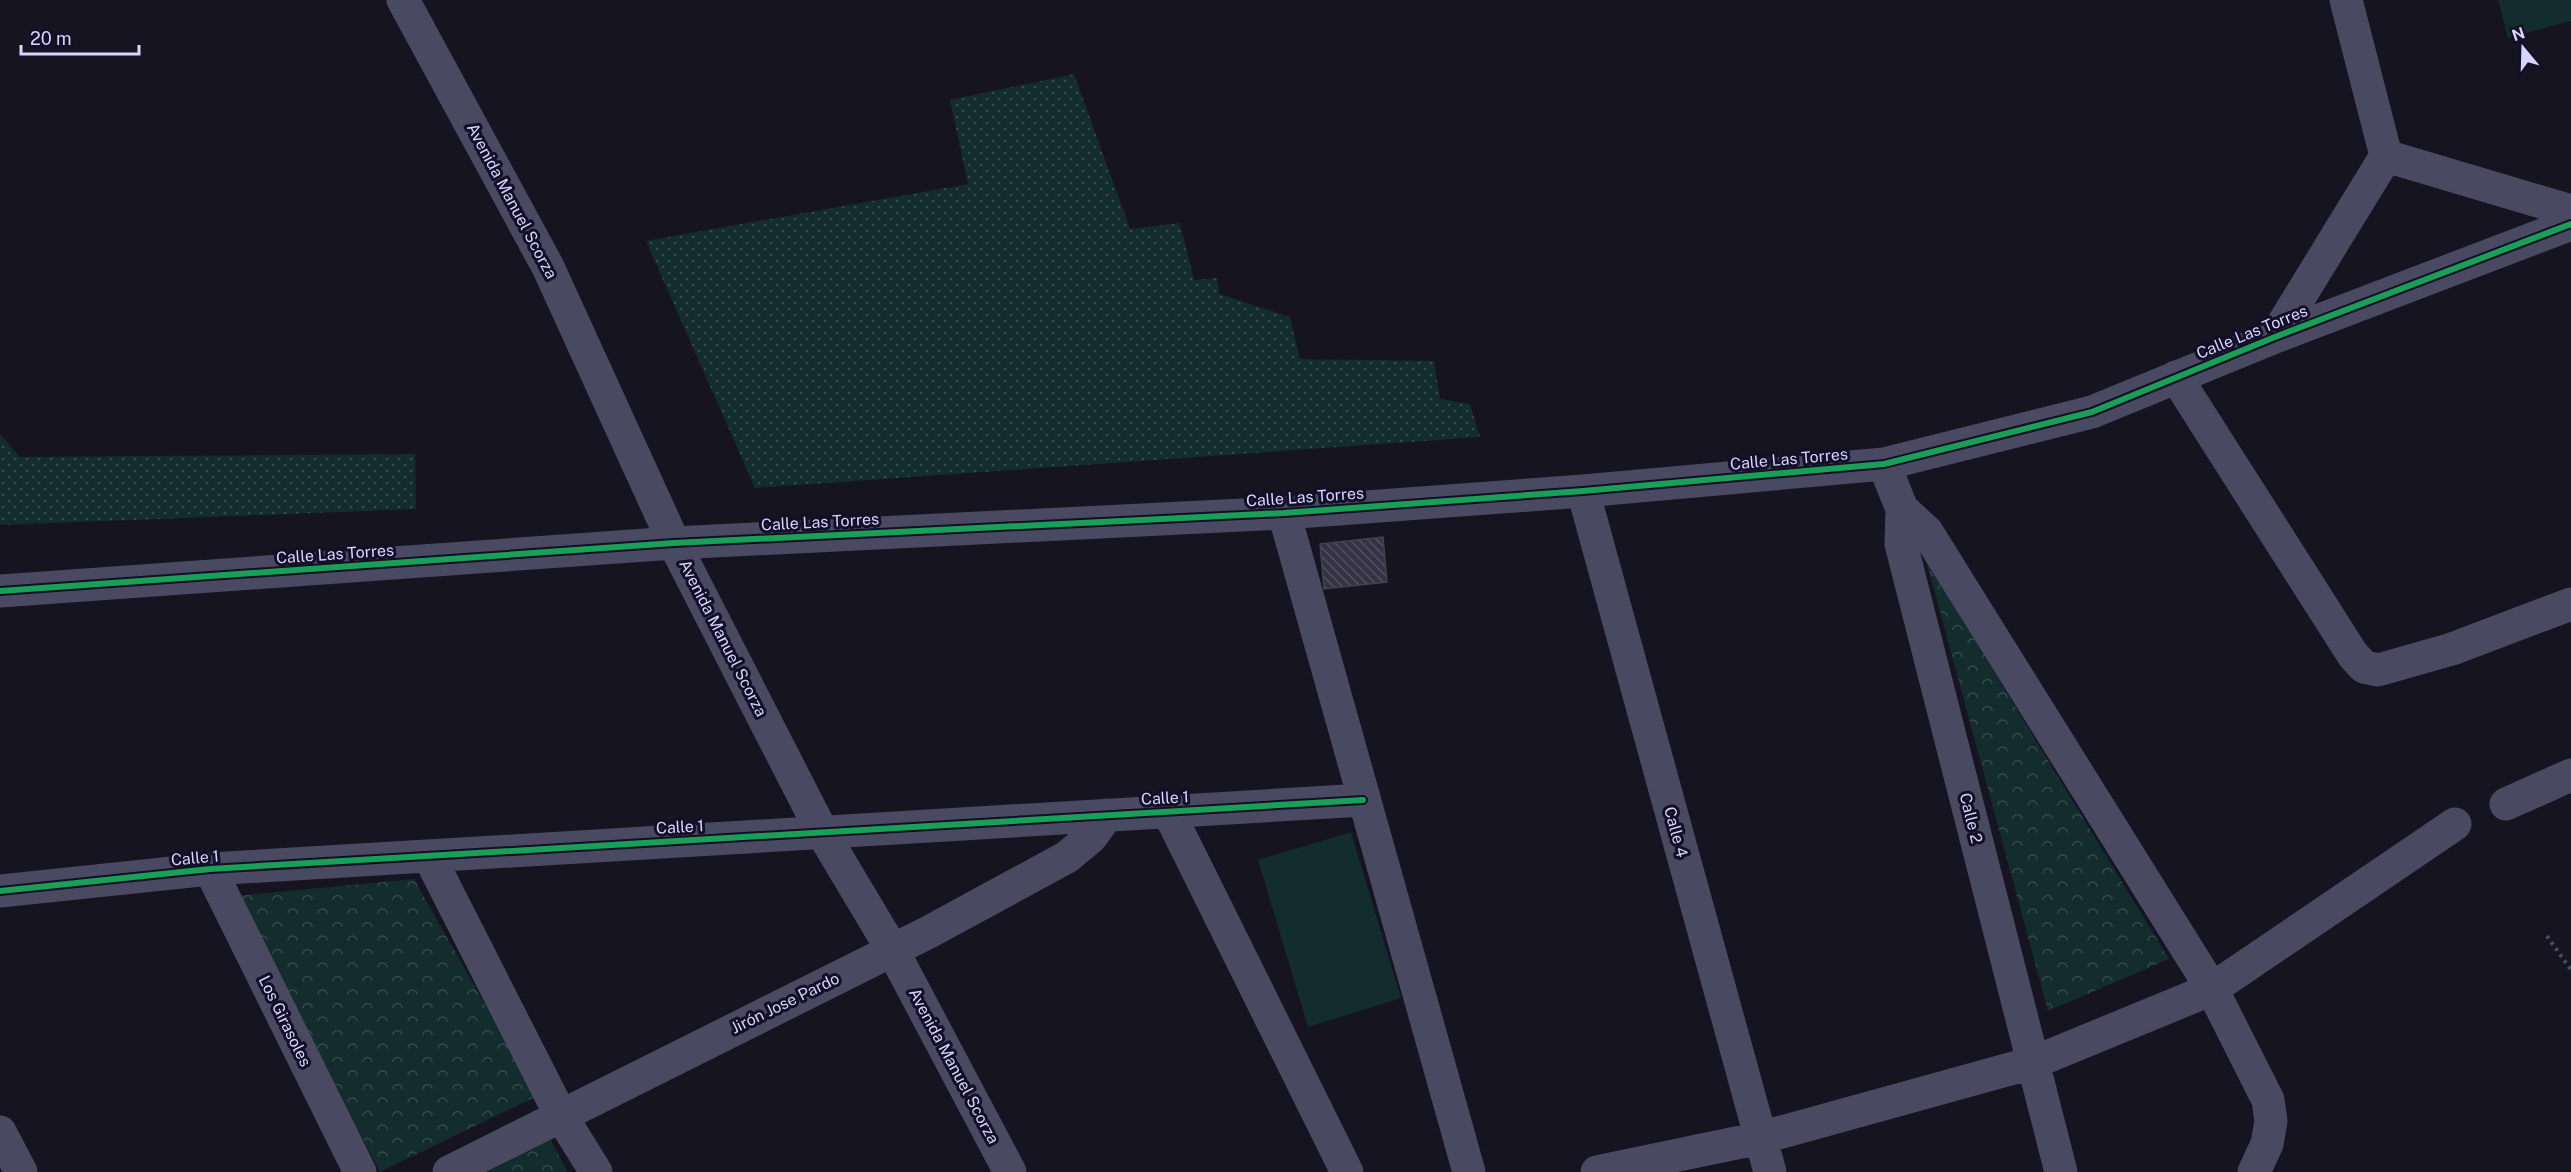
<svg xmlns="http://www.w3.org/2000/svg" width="2571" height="1172" viewBox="0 0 2571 1172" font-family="'Public Sans',sans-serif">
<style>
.grass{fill:#132c2d}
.park{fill:url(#park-crowns)}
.garden{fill:url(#garden-dots)}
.building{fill:url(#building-back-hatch);stroke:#433f54;stroke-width:1.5}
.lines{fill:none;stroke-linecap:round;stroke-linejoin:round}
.path{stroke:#44505f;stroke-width:4;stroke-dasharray:3 4.5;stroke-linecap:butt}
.minor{stroke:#4a4962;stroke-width:33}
.cycleway-casing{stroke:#130f26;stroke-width:10}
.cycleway{stroke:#1a9f57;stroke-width:6}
.labels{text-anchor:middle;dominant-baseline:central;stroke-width:6;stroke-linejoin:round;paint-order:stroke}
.street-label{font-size:16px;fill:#d9d4ff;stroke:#130f26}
</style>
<defs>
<pattern id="park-crowns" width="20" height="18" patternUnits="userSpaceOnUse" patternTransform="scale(1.5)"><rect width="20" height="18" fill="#132c2d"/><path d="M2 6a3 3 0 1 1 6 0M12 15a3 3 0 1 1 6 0" fill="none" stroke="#354a4c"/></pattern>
<pattern id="garden-dots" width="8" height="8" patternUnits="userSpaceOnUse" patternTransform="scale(1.5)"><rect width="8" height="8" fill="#132c2d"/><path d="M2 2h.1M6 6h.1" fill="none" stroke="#354a4c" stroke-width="1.8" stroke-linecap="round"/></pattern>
<pattern id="building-back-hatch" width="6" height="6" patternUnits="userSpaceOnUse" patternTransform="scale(1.5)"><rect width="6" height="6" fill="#343243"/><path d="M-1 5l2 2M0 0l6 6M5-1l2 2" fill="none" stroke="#514f5f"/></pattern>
</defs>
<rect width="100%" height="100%" fill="#161421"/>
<path class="grass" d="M2498 0H2571V21L2508 38Z
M1351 832 1401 998 1308 1027 1258 860Z"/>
<path class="park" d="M1926 560 2169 959 2048 1011Z
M414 879 537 1096 380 1172 236 896Z
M550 1139 568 1172H488Z"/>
<path class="garden" d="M1074 74 1130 229 1180 223 1194 280 1217 278 1219 294 1290 317 1300 359 1434 361 1440 399 1470 404 1480 437 755 488 646 241 968 184 950 100Z
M0 434 20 457 415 454 416 509 0 525Z"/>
<path class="building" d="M1383 537 1387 582 1324 589 1320 544Z"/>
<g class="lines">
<path class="path" d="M2547 936 2571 970"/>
<path class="minor" d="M403 0 548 267 674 543 822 832 893 951 1010 1172
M2386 156 2571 211
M2275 337 2386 156 2346 0
M2176 377 2353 655 2364 667 2378 670 2452 649 2571 604
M1884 464 1902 509 1901 544 2061 1172
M1583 491 1770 1172
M1902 509 1927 532 2212 989 2268 1100 2271 1121 2267 1144 2254 1172
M1284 513 1469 1172
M0 591 674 543 1284 513 1583 491 1884 464 2092 412 2275 337 2571 224
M2506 804 2571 775
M1168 811 1347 1172
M429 856 560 1114 596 1172
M210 869 360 1172
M0 891 210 869 1363 800
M0 1132 21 1172
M449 1172 929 932 1067 857 1091 837 1107 815
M1597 1172 1760 1138 2032 1063 2212 989 2455 824"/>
<g class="cycleway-casing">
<path id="cycleway" d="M0 591 674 543 1284 513 1583 491 1884 464 2092 412 2275 337 2571 224
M0 891 210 869 1363 800"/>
</g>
<use href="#cycleway" class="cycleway"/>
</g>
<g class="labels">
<g class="street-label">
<text transform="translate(512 201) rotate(62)">Avenida Manuel Scorza</text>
<text transform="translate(2252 332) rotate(-22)">Calle Las Torres</text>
<text transform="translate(1789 459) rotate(-5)">Calle Las Torres</text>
<text transform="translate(1305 497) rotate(-4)">Calle Las Torres</text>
<text transform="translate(820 522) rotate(-3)">Calle Las Torres</text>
<text transform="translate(335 554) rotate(-4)">Calle Las Torres</text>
<text transform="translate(723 638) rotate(63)">Avenida Manuel Scorza</text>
<text transform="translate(1165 798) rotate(-3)">Calle 1</text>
<text transform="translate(1971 818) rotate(76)">Calle 2</text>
<text transform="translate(680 827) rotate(-3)">Calle 1</text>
<text transform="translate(1676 832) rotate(75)">Calle 4</text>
<text transform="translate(195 858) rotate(-5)">Calle 1</text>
<text transform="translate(785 1003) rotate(-26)">Jirón Jose Pardo</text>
<text transform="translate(285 1021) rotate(64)">Los Girasoles</text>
<text transform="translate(954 1066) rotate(62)">Avenida Manuel Scorza</text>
</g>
</g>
<g transform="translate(2523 48) rotate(341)" stroke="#130f26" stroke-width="4.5" paint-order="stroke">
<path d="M0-4.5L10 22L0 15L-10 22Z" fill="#d9d4ff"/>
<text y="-9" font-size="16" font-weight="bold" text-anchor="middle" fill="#d9d4ff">N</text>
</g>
<path d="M21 45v9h118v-9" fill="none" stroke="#d9d4ff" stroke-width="3"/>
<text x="30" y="45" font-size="18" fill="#d9d4ff" stroke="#130f26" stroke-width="4.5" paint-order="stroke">20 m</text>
</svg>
